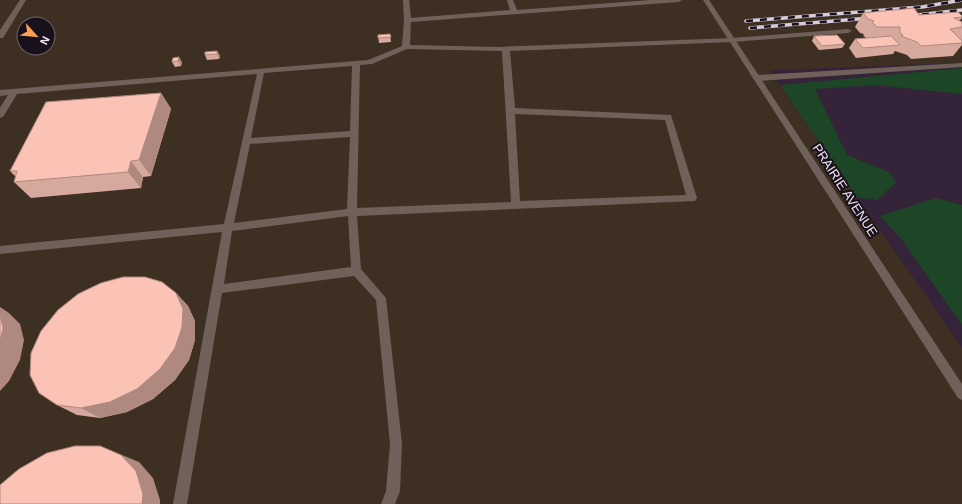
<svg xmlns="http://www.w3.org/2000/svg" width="962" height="504" viewBox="0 0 962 504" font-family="Helvetica,sans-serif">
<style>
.industrial{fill:#3e2f23;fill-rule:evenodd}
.green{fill:#1c4626}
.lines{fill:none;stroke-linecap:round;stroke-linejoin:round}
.service{fill:#6f615a;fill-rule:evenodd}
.minor{fill:#6f615a;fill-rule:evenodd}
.rail-casing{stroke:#d8ccdb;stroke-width:3.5}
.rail{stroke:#18101a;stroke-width:2.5;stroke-dasharray:7;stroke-linecap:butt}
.wall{fill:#d7a89d}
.shaded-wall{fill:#af887f}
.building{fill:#fac3b6;stroke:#af887f}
.labels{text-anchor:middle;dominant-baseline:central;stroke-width:4;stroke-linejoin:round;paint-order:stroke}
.street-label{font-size:13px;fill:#f0e5f3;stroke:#18101a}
</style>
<rect width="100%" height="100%" fill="#352339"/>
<path class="industrial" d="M0 0H962V63L769 70 962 348V504H0ZM24 24H48V48H24Z"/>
<path class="green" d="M962 68V94L875 85 815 89 847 155 889 172 896 182 877 200 857 197 780 85Z
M936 198 962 205V325L902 240 880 216Z"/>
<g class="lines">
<path class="service" d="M20 0H26L3 38H0V30Z
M403 0H409L411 18 510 10 507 0H513L517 10 651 0H682L679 2 411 22 410 45 498 47 732 38 848 29 852 31 848 33 732 42 510 51 515 108 671 115 697 198 695 201 357 216 361 269 386 298 402 444 400 491 395 504H381L386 491 390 444 376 300 354 276 222 293 187 504H173L222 232 0 254V246L224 224 257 74 17 94 3 117 0 118V108L8 95 0 96V90L368 60 402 46 404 20ZM407 49 502 51 511 202 357 208 360 65 372 64ZM352 66 350 131 251 138 264 73ZM515 114 665 120 686 195 520 201ZM350 137 347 209 234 223 250 144ZM348 216 351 267 224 284 232 231Z
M962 63V67L757 81 753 78 757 75Z"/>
<path class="minor" d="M703 0H709L962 384V400L958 398Z"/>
<g class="rail-casing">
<path id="rail" d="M908 16 962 10
M746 21 922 7 962 0
M750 28 870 18"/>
</g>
<use href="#rail" class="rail"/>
</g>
<path class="wall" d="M863 13 962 16V18L959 21 962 22V40H961L962 41V45L953 56 911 59 907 55 895 51 893 54 856 58 849 48 855 39 866 38 863 35 864 34 860 33 855 27Z
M390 34 391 42 379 43 378 35Z
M814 36 845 44 842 48 819 50 812 41Z
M217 51 220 56 219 59 207 60 205 55Z
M173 58 182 62 181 66 175 67 172 62Z
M161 93 171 109 151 176 143 177 141 188 31 198 14 182 16 177 10 171Z
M176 293 188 306 195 321V340L189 360 175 380 153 399 127 412 100 418 77 415 57 405Z"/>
<path class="shaded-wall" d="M217 51 220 56 219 59 217 54Z
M179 57 182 62 181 66 178 61Z
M161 93 171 109 151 176 139 160Z
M131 161 143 177 141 188 128 172Z
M176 293 188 306 195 321V340L189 360 175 380 153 399 127 412 100 418 81 408Z
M0 307 9 313 20 324 24 340 20 360 9 381 0 391Z
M100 446 139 462 153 478 160 500V504H142Z"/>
<path class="building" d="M914 8 919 15 958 12 962 16V17L954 18 962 22V27L950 29 962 41V43L921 46 917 42 901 36 903 35 900 33V27H877L872 22 874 21 868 19 863 13Z
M390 34 391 37 378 38V35Z
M837 35 845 44 822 46 814 36Z
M891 36 900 45 863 48 855 39Z
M217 51V54L205 55V52Z
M179 57 178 61 172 62 173 58Z
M161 93 139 160 131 161 128 172 14 182 17 171H10L46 102Z
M123 277H145L162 282 176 293 183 309 182 327 175 348 160 369 137 389 110 402 81 408 57 405 39 393 30 375 31 353 41 331 58 310 78 294 101 283Z
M0 315 3 328 0 341Z
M75 446H100L121 455 136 471 143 494 142 504H0V485L19 469 47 453Z"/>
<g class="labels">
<g class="street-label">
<text transform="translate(845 190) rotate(57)">PRAIRIE AVENUE</text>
</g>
</g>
<g transform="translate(36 36) rotate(117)"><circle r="19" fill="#18101a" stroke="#6e6571"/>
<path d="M0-3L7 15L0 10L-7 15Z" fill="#fc9e52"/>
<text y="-6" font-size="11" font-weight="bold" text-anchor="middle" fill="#f0e5f3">N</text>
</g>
</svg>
